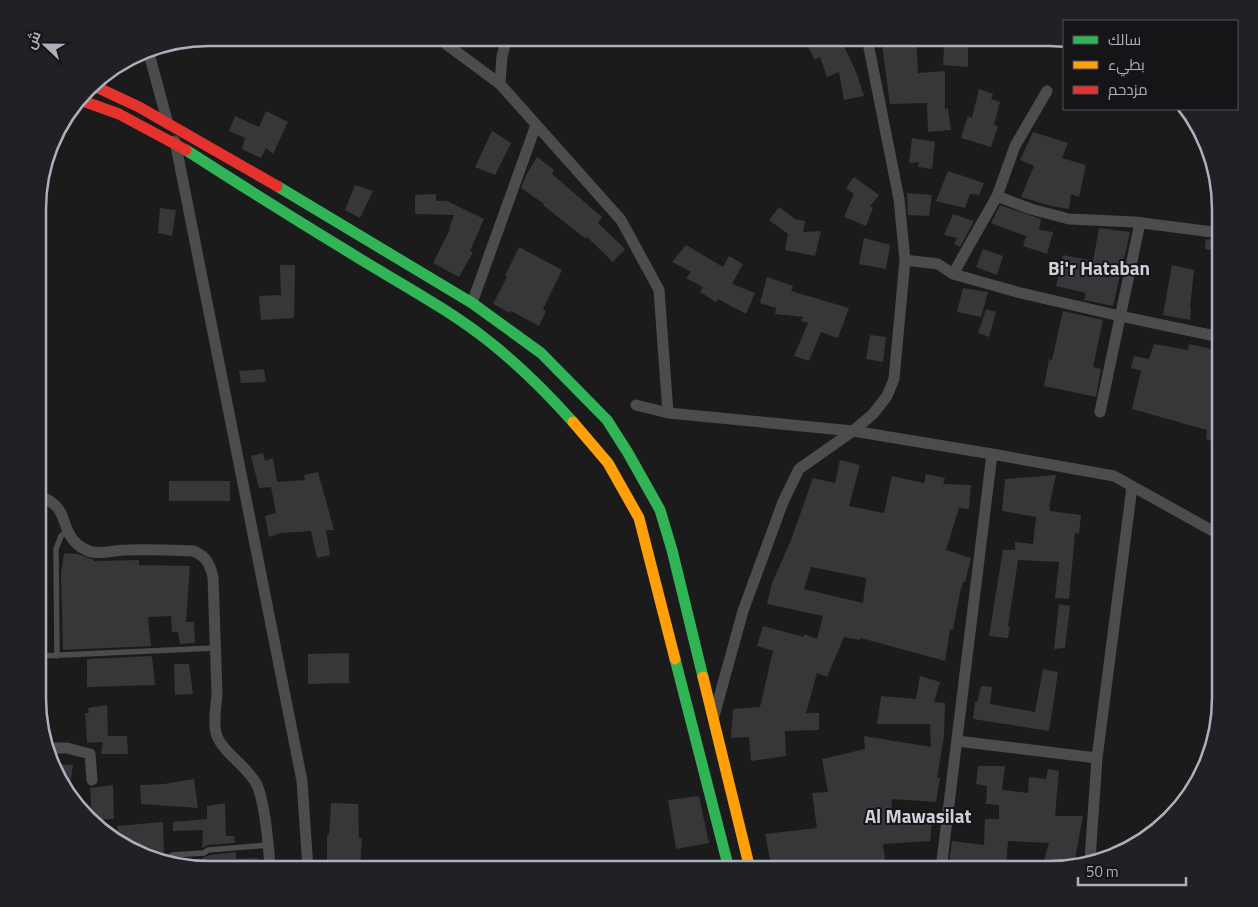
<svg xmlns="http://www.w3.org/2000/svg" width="1258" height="907" viewBox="0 0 1258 907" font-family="'Titillium Web',Cairo,sans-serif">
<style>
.building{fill:#37373a;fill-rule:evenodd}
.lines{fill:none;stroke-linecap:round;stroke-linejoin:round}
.lane{stroke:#4b4c4e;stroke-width:5.5}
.street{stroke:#4b4c4e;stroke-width:11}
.fast{stroke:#30b455;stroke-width:11}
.slow{stroke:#ff9f0a;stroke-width:11}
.jam{stroke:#e5322d;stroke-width:11}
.labels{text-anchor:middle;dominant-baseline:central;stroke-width:4;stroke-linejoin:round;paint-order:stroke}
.district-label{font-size:19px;font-weight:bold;fill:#cdcfd9;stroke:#151518}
.rim{fill:none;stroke:#abb0bd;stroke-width:2.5}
</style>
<rect width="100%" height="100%" fill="#1b1b1c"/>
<path class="building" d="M817 38H860V39L844 46 857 74 864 96 844 100 839 72 827 77 820 57 815 60 806 43Z
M881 38H916L918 73 945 71V109L948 108 951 130 928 132 927 103 890 104Z
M944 47H968V67L943 65Z
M979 89 993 94 991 99 1000 102 994 125 998 126 991 147 961 138 968 116 972 118Z
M266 111 288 122 273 154 266 148 261 158 242 149 245 138 229 131 235 116 259 127Z
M492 131 511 143 495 175 475 167Z
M1033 132 1068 143 1062 158 1086 165 1079 197 1071 194 1069 209 1051 206 1021 197 1034 166 1020 160Z
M912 138 935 142 932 169 918 167 919 162 909 163Z
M537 157 554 170 552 174 602 217 598 223 625 249 613 262 587 237 586 239 543 205 544 204 521 188 526 175Z
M948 171 984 183 979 195 970 194 965 208 936 201Z
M854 177 879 195 870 206 873 208 866 226 844 217 854 194 846 188Z
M355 185 373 191 360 218 345 210Z
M907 193 932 195 929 216 908 215Z
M436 194V201H447L484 219 470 251 473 252 459 277 433 263 450 229H449L454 215 415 214V195Z
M1000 205 1041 219 1039 230 1053 232 1047 254 1023 246 1026 236 991 223Z
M779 207 795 219 805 221 803 232 821 231 815 256 785 250 788 234 769 220Z
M160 208 176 210 172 236 158 233Z
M953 214 974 221 960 247 954 244 957 238 944 235Z
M1099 228 1130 232 1113 306 1084 300 1086 293 1056 286 1063 255 1093 261Z
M864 238 890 245 886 269 859 264Z
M1206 239 1220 241V252L1205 249Z
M686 245 723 267 729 256 743 264 732 284 755 293 746 314 718 299 716 302 700 292 703 287 686 278 691 272 672 262Z
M519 247 562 270 543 309 546 311 539 326 511 311 510 313 493 304 507 277 505 276Z
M983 249 1003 256 997 275 976 267Z
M280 265H295L294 318 261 320 259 296 281 295Z
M1172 265 1194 270 1190 307 1191 308 1190 320 1163 315Z
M767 277 793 286 791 291 849 308 838 338 821 332 809 361 794 356 808 323 801 321 803 317 775 314 776 308 760 303Z
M963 288 988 292 981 317 957 312Z
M986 309 996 312 989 337 978 333Z
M1063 311 1103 320 1093 367 1101 369 1096 397 1044 386 1049 359 1052 360Z
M870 335 886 337 883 362 866 359Z
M1154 344 1188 350 1189 344 1220 351V443L1206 439 1207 430 1132 409 1141 371 1131 368 1134 356 1149 359Z
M264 369 266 382 241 383 239 371Z
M263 453 265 461 273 458 277 482 305 480 304 475 318 472 334 530H326L330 555 317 558 311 531 281 533 269 537 265 516 276 513 271 487 259 488 251 456Z
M840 460 860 465 849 506 884 513 892 476 924 483 926 474 945 478 943 484 971 485 969 509 959 508 946 550 971 558 965 582H963L959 597 953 630H950L945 661 861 638 860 640 844 637 827 677 817 673 806 713H819V730L785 731 786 756 751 761 749 737 731 738 733 709 760 707 773 651 757 646 763 626 804 637V634L817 639 823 616 767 604 772 583 791 540 813 478 835 483ZM811 567 866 578 863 603 804 589Z
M1056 475 1049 507H1050V511L1081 515 1079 534 1075 533 1069 599 1055 598 1059 562 1018 560 1008 626H1010L1008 638 989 636 1003 550H1015V542L1033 544 1036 517 1002 511 1005 479Z
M169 481H230V501H169Z
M64 553 78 554 94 560V561L139 560V565L190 566 186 622H194L195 643 180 644 178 632H172L171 616 148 617 151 646 63 650 61 574Z
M1059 604 1070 606 1065 648 1054 649Z
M349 653V683L308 684V654Z
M152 656 155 685 87 687V659Z
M174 664H189L193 694 175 695Z
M1043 669 1058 672 1049 731 973 719 975 702H977L981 686 992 687 990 704 1035 712Z
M920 676 940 682 934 702 945 703 944 736 937 778H940L936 802 892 799 890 825 932 822 930 841 883 844 886 869H772L765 834 817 828 812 793 828 792 822 759 865 749 864 736 931 747 930 724H877L881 696 916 699Z
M107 705 108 736H127L128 754H101L103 742 87 743 85 713H89L88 708Z
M54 764 73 765 69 793 60 783Z
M978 766H1005L1002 790 1028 793 1029 777 1046 779 1048 769 1059 771 1055 816H1083L1074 864 1054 868 1042 867 1049 843 1008 841 1006 869H948L952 841 984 845 985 819H999V805L986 804 987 786 976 784Z
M194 779 198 808 141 804 140 785 164 784Z
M113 785 114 819 92 820 90 788Z
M699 796 709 843 676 849 668 800Z
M225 803 226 836H234L235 843 208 845 202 848 203 830 173 831V822L207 819V806Z
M331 803 358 804 359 838H362L360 869H327V835H329Z
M163 822 164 856 148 857 144 855 143 847H129L121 843 117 826Z
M236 852V859L257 858 258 869H202V858L210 855Z"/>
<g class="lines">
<path class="lane" d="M39 656 215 648
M57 656 56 549 61 536 68 530
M172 855 204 853 208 850 268 845"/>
<path class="street" d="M438 38 500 84 621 220 659 290 668 413
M148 50 168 124
M500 84 502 56 507 38
M175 141 302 781 308 869
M997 196 1031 209 1069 219 1135 222 1220 233
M905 260 938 264 953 274 1017 292 1120 316 1220 337
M953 274 997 196 1015 146 1047 91
M472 303 536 125
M636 405 668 413 853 431 992 454 941 869
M1100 412 1140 223
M992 454 1114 476 1220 535
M39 496C72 508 58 528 78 545 82 548 88 551 92 552 103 554 116 550 127 550 149 549 171 550 193 551 206 556 210 564 213 577L217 694C216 707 213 721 216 733 221 752 248 766 257 785 265 804 269 847 270 869
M714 716 743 611 783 502 799 469 853 431 873 414 887 396 894 379 905 260 899 199 867 38
M957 741 1097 758
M48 748H67L90 754 92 780
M1090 860 1097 758 1132 487"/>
<path class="fast" d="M186 150C239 184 291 217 344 249 393 280 446 307 491 343 521 367 548 394 573 422
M277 186 472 303 541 353 607 420 628 453 660 510 672 550 703 677
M675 659 729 869"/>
<path class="slow" d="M573 422 608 463 639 518 675 659
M703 677 750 869"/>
<path class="jam" d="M92 85 139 107 277 186
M80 100 119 114 186 150"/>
</g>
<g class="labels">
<g class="district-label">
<text x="1099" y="267">Bi'r Hataban</text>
<text x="918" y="815">Al Mawasilat</text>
</g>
</g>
<path d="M0 0H1258V907H0ZM209 46H1049A163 163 0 0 1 1212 209V698A163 163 0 0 1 1049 861H209A163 163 0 0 1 46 698V209A163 163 0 0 1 209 46Z" fill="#212125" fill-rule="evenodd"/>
<path class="rim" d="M209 46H1049A163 163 0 0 1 1212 209V698A163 163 0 0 1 1049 861H209A163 163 0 0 1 46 698V209A163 163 0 0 1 209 46Z"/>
<rect x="1063" y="20" width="175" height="90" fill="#151518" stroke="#51535a"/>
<rect x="1073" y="36" width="25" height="8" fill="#30b455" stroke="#51535a"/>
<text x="1108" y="45" font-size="15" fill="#abb0bd">سالك</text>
<rect x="1073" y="61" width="25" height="8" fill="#ff9f0a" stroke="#51535a"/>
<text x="1108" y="70" font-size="15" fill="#abb0bd">بطيء</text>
<rect x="1073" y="86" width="25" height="8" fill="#e5322d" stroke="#51535a"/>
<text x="1108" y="95" font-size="15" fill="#abb0bd">مزدحم</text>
<g transform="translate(45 45) rotate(292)" stroke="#151518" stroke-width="4" paint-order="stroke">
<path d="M0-4L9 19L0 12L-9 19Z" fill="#abb0bd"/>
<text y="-8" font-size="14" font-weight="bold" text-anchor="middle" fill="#abb0bd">ش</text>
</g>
<path d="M1078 877v8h108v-8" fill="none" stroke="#abb0bd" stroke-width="2.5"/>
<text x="1086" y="877" font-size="15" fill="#abb0bd" stroke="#151518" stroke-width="4" paint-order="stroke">50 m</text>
</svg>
